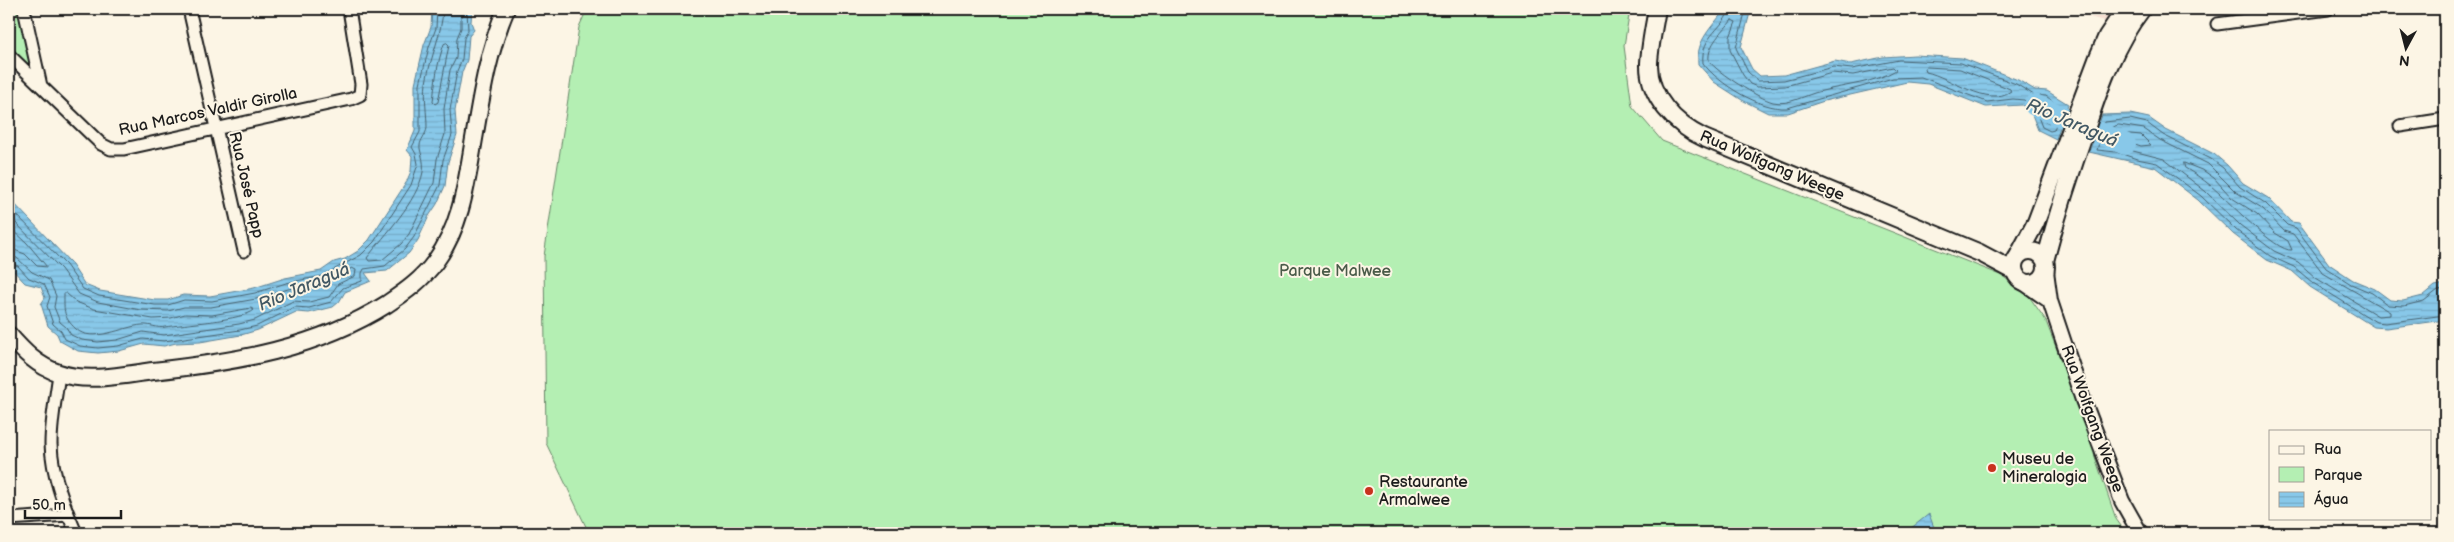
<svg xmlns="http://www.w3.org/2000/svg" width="2454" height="542" viewBox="0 0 2454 542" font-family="'Balsamiq Sans',sans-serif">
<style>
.built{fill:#f5dfd2}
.park{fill:#b4efb3;stroke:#688668}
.water{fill:url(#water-rules);stroke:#5d8397}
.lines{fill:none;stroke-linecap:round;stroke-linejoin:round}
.shore{stroke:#47616e;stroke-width:1}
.river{stroke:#88c8e9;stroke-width:22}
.minor-casing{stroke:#1c1c1c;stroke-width:15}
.tertiary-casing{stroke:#1c1c1c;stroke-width:18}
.secondary-casing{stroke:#1c1c1c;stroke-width:20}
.minor{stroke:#fcf5e5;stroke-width:11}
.tertiary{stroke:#fcf5e5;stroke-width:14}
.secondary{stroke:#fcf5e5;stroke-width:16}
.poi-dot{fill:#c8321e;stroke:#fcf5e5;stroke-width:2}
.labels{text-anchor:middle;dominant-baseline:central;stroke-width:4;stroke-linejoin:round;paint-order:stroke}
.street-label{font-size:16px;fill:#1c1c1c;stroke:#fcf5e5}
.park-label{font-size:16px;fill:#4a5b49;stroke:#fcf5e5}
.poi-label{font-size:16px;fill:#1c1c1c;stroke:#fcf5e5;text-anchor:start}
.water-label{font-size:18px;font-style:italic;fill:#425864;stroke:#fcf5e5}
</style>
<defs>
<pattern id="water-rules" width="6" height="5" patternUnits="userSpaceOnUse" patternTransform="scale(1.25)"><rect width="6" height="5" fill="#88c8e9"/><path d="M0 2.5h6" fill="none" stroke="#75abc7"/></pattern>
</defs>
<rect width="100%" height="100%" fill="#fcf5e5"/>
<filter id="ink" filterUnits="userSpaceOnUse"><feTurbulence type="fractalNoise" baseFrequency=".02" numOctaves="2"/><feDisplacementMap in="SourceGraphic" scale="10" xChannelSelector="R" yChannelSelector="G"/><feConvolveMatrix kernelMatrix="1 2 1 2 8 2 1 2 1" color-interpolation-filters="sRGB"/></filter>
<g filter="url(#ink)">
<path class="built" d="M2062 9H2120L2111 23Z"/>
<path class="park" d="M9 9H18L33 76 9 52Z
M587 9H1630L1624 46 1632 106 1662 141 2001 275 2028 295 2045 319 2070 383 2116 519 2126 533H589L546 443 544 256 579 27Z"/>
<path class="water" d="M432 9H472L471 22 474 30 469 36 467 60 462 72 455 111 457 135 448 162 445 186 437 204 429 216 418 240 409 253 387 271 365 273 371 281 345 292 339 302 333 307 309 313 296 312 258 330 241 335 200 342 176 343 164 346 144 344 119 351 98 353 78 351 60 341 57 334 48 326 41 304 45 298 41 287 25 283 9 266V198L70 262 85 285 100 291 155 300H168L183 295 210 296 254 288 285 278 321 271 334 262 345 259 358 251 369 240 406 183 411 171 412 156 407 150 415 131V84L424 45 431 27Z
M1725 9H1751L1741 47 1752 69 1760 76 1784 75 1835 61 1851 64 1883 57 1915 55 1962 58 2018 80 2035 90 2047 91 2068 104 2056 139 2038 130 2031 112 2022 105 1986 107 1928 84 1907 82 1824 101 1788 113H1768L1742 100 1714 82 1698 64C1696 39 1712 28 1725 9Z
M2130 114 2149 118 2166 130 2214 154 2227 165 2243 183 2268 198 2291 222 2299 223 2329 264 2353 280 2375 289 2390 300 2403 301 2423 296 2435 286 2445 284V320L2386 328 2374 327 2310 287 2292 271 2267 260 2233 234 2198 200 2155 167 2089 152 2102 115Z
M1929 514 1936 533H1905Z"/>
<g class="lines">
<path class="shore" d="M443 9C442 35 430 57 426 83 424 98 427 114 427 128 426 135 420 140 420 146 419 150 425 160 423 172 417 202 385 234 367 258L369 261 382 260 401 244 409 234 434 183 437 159 445 134 444 109 450 70 456 58 457 38 461 28V9
M1729 9C1726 28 1700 35 1703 63 1718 84 1761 110 1787 108L1893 78 1921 77 1987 102 2013 99 2024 100 2035 109 2042 127 2050 131 2054 130 2061 108 2046 96 2034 95 2016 84 1961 63 1899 60 1852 69 1833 67 1784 80 1758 81 1748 72 1736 48 1746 9
M1732 20 1736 22 1730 37V50L1743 75 1750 84 1757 87 1785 86 1832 73 1853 75 1893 67 1896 70C1875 83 1845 85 1822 91 1806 94 1789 106 1773 102 1758 98 1718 73 1709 61 1707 44 1723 32 1732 20Z
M447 43 449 45 438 102 435 104 433 102C435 82 437 63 444 44Z
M1927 67 1960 69 2010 89 2011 91C1988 108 1950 77 1926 72L1925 69Z
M2042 102 2053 110 2049 123 2045 121 2040 105Z
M2119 125 2144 129 2160 140 2208 164 2236 192 2262 208 2284 231 2293 234 2323 273 2390 312V315L2378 316 2316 278 2298 262 2274 251 2240 225 2205 191 2164 159 2106 144 2110 128Z
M2120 133 2141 135 2151 145 2141 146 2117 138 2116 134Z
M2184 163 2204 171 2214 178 2232 198 2257 214 2275 233 2288 241 2292 250C2276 253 2225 197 2211 186 2203 179 2193 173 2185 168Z
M9 207 66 265 83 289 99 296 155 305H168L184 300 212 301 255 293 286 283 322 276 361 255 374 242 411 185 418 164 416 154 412 147 420 132V84L429 47 436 28 437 9
M9 216 61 269 79 294 98 302 141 310 168 311 184 307H211L256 299 288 289 324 282 352 268 356 270 355 276 338 284 329 297 309 302 293 301 255 320 239 324 164 335 143 332 117 340 98 342 82 340 71 335 66 327 60 322 54 307 56 296 49 280 32 272 17 258 9 256
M9 226 27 243 47 267 37 266 25 254 9 248
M9 262 18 266 29 278 44 284 50 297 47 306 53 324 61 331 65 339 80 346 98 348 118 346 143 339 164 341 240 330 257 326 295 307 309 308 331 302 343 288 362 281V273L364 269 385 266 405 249 414 237 440 185 443 160 452 135 450 110 457 71 462 59 464 38 468 30 467 9
M2445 289 2438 290 2424 301 2404 306 2388 305 2372 293 2351 284 2326 268 2296 228 2287 225 2265 203 2240 187 2223 168 2211 159 2163 135 2147 123 2130 119 2105 122 2097 150 2116 152 2137 159 2157 163 2201 196 2236 230 2270 256 2294 267 2313 283 2376 322 2385 323 2445 315
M66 293 76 302 94 309 153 319 171 318 185 314 212 315 251 308 254 310C244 320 182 324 165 327 158 329 150 324 142 325 125 326 92 344 76 329 63 317 64 311 64 295Z"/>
<path class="river" d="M2035 105 2125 144"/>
<g class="minor-casing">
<path id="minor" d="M24 9 41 86
M189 9 244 251
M2217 24 2328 9
M9 55 101 144 111 149H124L351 99 360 95 361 84 349 9
M2400 126 2445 119
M59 374C56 397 51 420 51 444 52 475 64 505 76 533
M9 519 68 515"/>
</g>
<g class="tertiary-casing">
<path id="tertiary" d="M2046 271 2050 301 2083 400 2122 501 2140 533
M2020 280 2050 301"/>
</g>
<g class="secondary-casing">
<path id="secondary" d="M1657 9C1654 26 1650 45 1649 63 1648 97 1676 125 1704 138L1980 253 2014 271
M2014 267a16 16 0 1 1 32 0a16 16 0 1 1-32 0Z
M2018 256 2036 222 2098 57 2107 36 2125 9
M2045 261C2057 215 2071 171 2087 126 2101 84 2115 44 2142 9
M9 335C23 351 37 366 59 373 87 383 124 375 153 371 235 362 316 349 387 304 405 292 422 280 435 262 463 224 467 178 475 133 482 91 489 49 506 9"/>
</g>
<use href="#minor" class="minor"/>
<use href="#tertiary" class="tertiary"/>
<use href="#secondary" class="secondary"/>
</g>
</g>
<g class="poi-dot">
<circle cx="1992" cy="468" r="5"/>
<circle cx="1369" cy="491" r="5"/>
</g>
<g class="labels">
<g class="street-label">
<text transform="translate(208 112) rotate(-12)">Rua Marcos Valdir Girolla</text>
<text transform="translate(1772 166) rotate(23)">Rua Wolfgang Weege</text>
<text transform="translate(246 185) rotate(77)">Rua José Papp</text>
<text transform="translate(2092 419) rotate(70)">Rua Wolfgang Weege</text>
</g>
<g class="park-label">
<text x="1335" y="271">Parque Malwee</text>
</g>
<g class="poi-label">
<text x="2002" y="459">Museu de<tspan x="2002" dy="18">Mineralogia</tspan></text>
<text x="1379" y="482">Restaurante<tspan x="1379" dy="18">Armalwee</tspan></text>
</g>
<g class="water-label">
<text transform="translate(2072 123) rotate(23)">Rio Jaraguá</text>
<text transform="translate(304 287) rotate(-23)">Rio Jaraguá</text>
</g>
</g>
<rect width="2454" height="542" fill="none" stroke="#fcf5e5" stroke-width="30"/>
<rect x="15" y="15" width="2424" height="512" fill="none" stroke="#1c1c1c" stroke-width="2" filter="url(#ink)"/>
<rect x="2269" y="430" width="162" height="90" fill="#fcf5e5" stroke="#a29e95"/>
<rect x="2279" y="446" width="25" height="8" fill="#fcf5e5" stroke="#a29e95"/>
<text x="2314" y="454" font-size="15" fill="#1c1c1c">Rua</text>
<rect x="2279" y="467" width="25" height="15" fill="#b4efb3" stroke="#a29e95"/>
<text x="2314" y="480" font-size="15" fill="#1c1c1c">Parque</text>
<rect x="2279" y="492" width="25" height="15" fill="url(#water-rules)" stroke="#a29e95"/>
<text x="2314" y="504" font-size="15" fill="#1c1c1c">Água</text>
<g transform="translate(2406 48) rotate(187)" stroke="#fcf5e5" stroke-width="4" paint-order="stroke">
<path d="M0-4L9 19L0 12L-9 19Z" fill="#1c1c1c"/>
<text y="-8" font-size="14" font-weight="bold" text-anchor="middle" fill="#1c1c1c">N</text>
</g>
<path d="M25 510v8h96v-8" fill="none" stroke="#1c1c1c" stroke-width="2.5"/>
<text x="32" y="510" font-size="15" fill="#1c1c1c" stroke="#fcf5e5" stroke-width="4" paint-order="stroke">50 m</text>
</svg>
